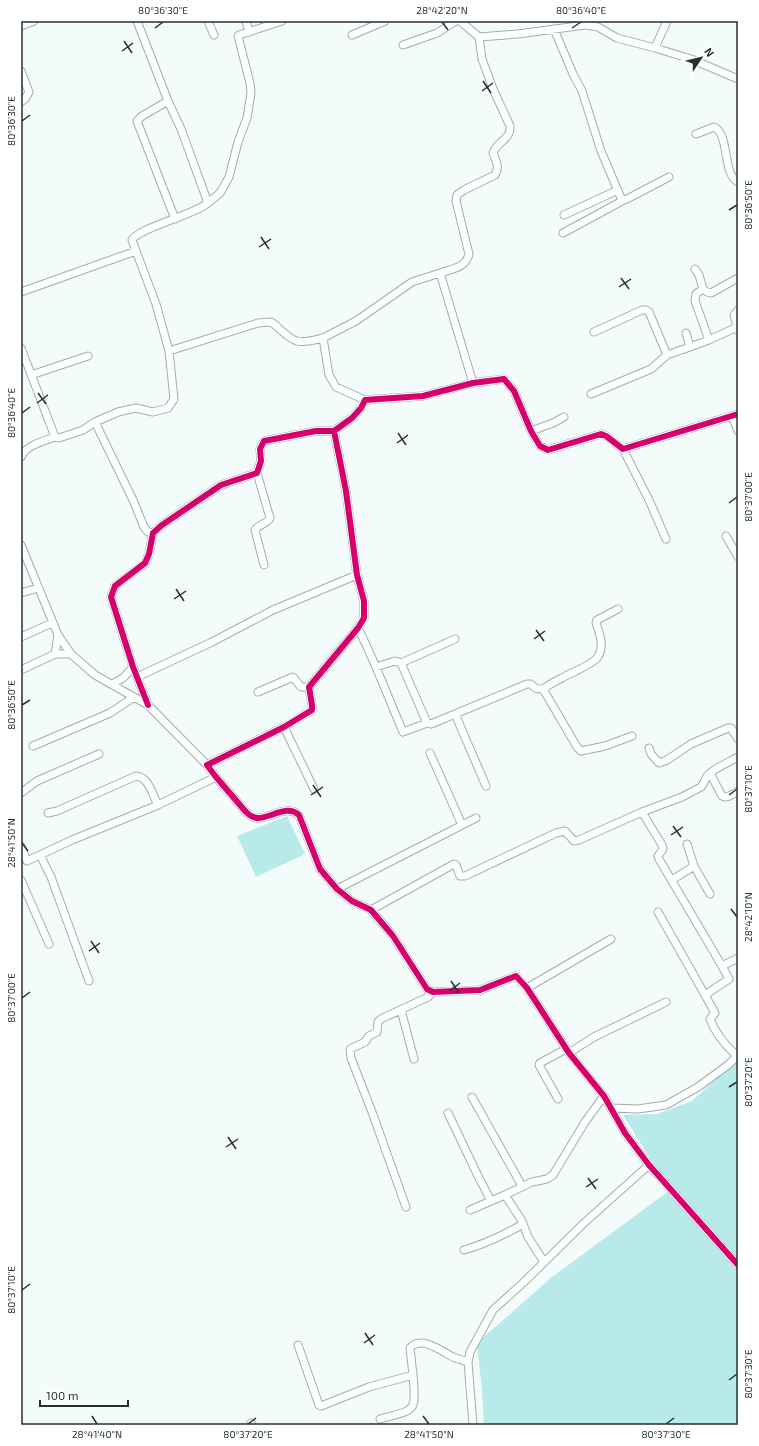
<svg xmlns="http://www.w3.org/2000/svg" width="759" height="1446" viewBox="0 0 759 1446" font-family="'Exo 2',sans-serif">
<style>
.green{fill:#b9eaea}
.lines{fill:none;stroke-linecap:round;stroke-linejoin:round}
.street-casing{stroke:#a4adad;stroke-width:9}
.street{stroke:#fdfefe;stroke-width:7}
.cycleway-casing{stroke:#fff;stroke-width:8}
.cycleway{stroke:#d6006c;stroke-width:6}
.ticks{fill:none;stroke:#253131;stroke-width:1.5}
.neatline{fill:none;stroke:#253131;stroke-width:1.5}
.ticks-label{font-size:10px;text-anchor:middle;fill:#253131}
</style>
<rect width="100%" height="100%" fill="#f4fbfb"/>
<path class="green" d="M287 816 305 854 256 877 237 836Z
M738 1058V1425H484L482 1391 477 1343 552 1277 670 1190 623 1115 657 1114 692 1101Z"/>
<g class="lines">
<g class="street-casing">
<path id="street" d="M208 21 214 35
M246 21 249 32
M460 21 479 37 518 34 585 25 598 27 617 38 655 48 691 59 738 79
M21 26 34 21
M554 29 573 74 582 91 601 151 621 198 624 200 627 199 669 177
M352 35 385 21
M403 45 437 33 456 21
M655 48 667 21
M21 71 29 92 25 99 21 102
M168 101 142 116 137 121 175 219
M696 134 714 127C730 134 722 174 738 182
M208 203 220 193 229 177 238 142 247 118 251 93 250 83 238 36 239 35 282 21
M564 215 618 190
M563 233 624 200
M136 251 132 240C138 228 194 215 208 203L181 129 168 101 137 21
M695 269 699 275 703 289 696 294 695 301 709 340 737 327
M703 289 707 292 711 293 738 278
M21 292 136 251 156 304 169 351 174 399 168 408 153 412 136 408 118 412 95 422 83 430 59 438 55 437 21 348
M738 331 734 315 738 310
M594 332 642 310H646L649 312 667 355
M686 333 690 347 709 340
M169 351 258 323 271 322C279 327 288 339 297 341 305 343 315 340 323 338
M31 375 88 356
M473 383 440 273C451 269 466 268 469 254L456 201 457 195 464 190 495 175C500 167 496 161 493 153 498 140 511 140 510 126L493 89 482 59 479 37
M591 394 651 369 667 355 690 347
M365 400 336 387 329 375 323 338 356 321 412 282 440 273
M732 416 738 431
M95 422 133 500 144 527 148 532 153 533
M334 431 346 491 357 575 364 601V618L358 628 309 687 312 705V710L284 727 207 765 216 777 246 812C249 815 253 818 258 818 271 818 287 804 299 815L320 869 337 889 352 901 371 910 393 936 427 989 433 992 480 990 516 976 527 988 569 1053 604 1096 625 1133 649 1165 738 1265
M531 431 553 423 564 417
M623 449 649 500 666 539
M21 457C26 445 44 441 55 437
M257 473 270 518C267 524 259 524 255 530L264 565
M726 536 738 557
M21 545 58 635 55 654 21 670
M21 593 38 588
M358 628C375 662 388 697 403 732L427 723 431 724 527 684H531C535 689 537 689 543 689 549 685 555 681 562 678 570 673 592 665 597 658 605 648 600 634 596 623L597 620 618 609
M58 635 71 654 95 675 148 705 207 765
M21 637 52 623
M55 654H71
M401 663 455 639
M376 667 395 661 401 663 427 723
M137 677 212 642 273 610 357 575
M112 684 123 678 133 667
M543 689 577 747 581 751 605 746 632 736
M258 692 293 677 301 687H309
M148 705 133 667 111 597 115 586 145 563 149 554 153 533 162 525 221 485 257 473 261 461 260 449 264 441 316 431H334L352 418 361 408 365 400 423 396 473 383 504 379 514 391 531 431 540 446 548 450 601 434 606 436 623 449 738 414
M455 714 486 786
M284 727 314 789
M33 746 110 713 134 697
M649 748 651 754 659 763 667 760 691 744 728 728H731L738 739
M430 753 462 825
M710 773 722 796C727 799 733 794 738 791
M21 793 37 781 99 754
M642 812 662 845 663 849 658 856 659 859 722 966
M48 813 57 811 136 776C149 777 152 794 158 805
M687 844 694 866 710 894
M21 846 27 861 72 840 158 805 216 777
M40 855 51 877 89 981
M21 880 49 944
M672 880 694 866
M337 889 476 818
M371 910 454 864 456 865 460 876H465L556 833 565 831 574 841 579 840 642 812 682 797 701 787C705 783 705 777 709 774 717 767 729 762 738 757
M658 912 705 995
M527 988 611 939
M401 1010 414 1059
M569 1053 594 1037 666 1002
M737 1056C726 1046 715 1033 710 1019L715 1013 705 995 729 979 722 966 738 958
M472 1097 522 1186
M558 1099 539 1065 540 1063 566 1049
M611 1108 638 1109 666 1105 698 1087 728 1065 738 1055
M448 1113 478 1176 491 1201
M505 1195 532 1182 547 1179 553 1175 585 1122 604 1096
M406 1207 372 1112 351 1058 350 1049 365 1042 369 1036 377 1032 378 1022 381 1019 428 997 433 992
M470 1210 505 1195 522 1221 528 1237 544 1262
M464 1250C485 1244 504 1235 523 1224
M298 1345 319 1405 321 1406 369 1387 413 1375 410 1348C421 1335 441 1351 453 1357 457 1359 463 1360 468 1362
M380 1419C416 1409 416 1414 413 1375
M251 1423 252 1425
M473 1425 468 1362 470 1352 493 1310 524 1282 584 1223 649 1165"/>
</g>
<use href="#street" class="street"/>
<g class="cycleway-casing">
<path id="cycleway" d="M334 431 346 491 357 575 364 601V618L358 628 309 687 312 705V710L284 727 207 765 216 777 246 812C249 815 253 818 258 818 271 818 287 804 299 815L320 869 337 889 352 901 371 910 393 936 427 989 433 992 480 990 516 976 527 988 569 1053 604 1096 625 1133 649 1165 738 1265
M148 705 133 667 111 597 115 586 145 563 149 554 153 533 162 525 221 485 257 473 261 461 260 449 264 441 316 431H334L352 418 361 408 365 400 423 396 473 383 504 379 514 391 531 431 540 446 548 450 601 434 606 436 623 449 738 414"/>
</g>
<use href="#cycleway" class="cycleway"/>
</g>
<path class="ticks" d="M442 22 448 30M155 28 163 22M572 28 581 22M124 41 132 53M122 51 133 43M483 81 491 93M482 91 493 83M22 121 30 115M729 210 737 205M261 237 269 249M259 247 271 239M621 278 629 289M619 287 631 279M38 393 46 404M37 403 48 395M22 413 30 407M398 433 406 445M397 443 408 435M729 503 737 497M176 589 184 601M174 599 186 591M536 630 544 641M534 639 545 631M22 705 30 700M313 785 321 797M311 795 323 787M729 795 737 789M673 826 681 837M671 835 683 827M22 843 28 851M731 909 737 917M91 941 99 953M89 951 100 943M451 981 459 993M449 991 460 983M22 998 30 992M729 1087 737 1082M228 1137 236 1149M226 1147 238 1139M588 1178 596 1189M586 1187 598 1179M22 1290 30 1284M365 1333 373 1345M364 1343 375 1335M729 1380 737 1374M92 1416 97 1424M423 1416 429 1424M248 1424 256 1418M666 1424 674 1418"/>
<rect width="759" height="1446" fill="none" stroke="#ffffff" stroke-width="44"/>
<g transform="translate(701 58) rotate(55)" stroke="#ffffff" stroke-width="3" paint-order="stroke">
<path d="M0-3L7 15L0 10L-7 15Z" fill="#253131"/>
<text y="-6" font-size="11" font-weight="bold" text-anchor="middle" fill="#253131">N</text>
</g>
<path d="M40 1400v6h88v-6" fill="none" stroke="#253131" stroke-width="2"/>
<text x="46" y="1400" font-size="12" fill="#253131" stroke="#ffffff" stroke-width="3" paint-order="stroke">100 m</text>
<rect x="22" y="22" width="715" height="1402" class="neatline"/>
<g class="ticks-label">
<text x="163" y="14">80°36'30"E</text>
<text x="442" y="14">28°42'20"N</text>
<text x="581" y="14">80°36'40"E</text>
<text transform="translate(11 121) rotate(-90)" y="4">80°36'30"E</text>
<text transform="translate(748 205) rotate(-90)" y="4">80°36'50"E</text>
<text transform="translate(11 413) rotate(-90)" y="4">80°36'40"E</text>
<text transform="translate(748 497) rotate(-90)" y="4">80°37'00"E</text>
<text transform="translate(11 705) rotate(-90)" y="4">80°36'50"E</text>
<text transform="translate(748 789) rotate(-90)" y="4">80°37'10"E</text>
<text transform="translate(11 843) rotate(-90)" y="4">28°41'50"N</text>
<text transform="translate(748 917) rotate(-90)" y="4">28°42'10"N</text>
<text transform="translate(11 998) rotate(-90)" y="4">80°37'00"E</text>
<text transform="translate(748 1082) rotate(-90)" y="4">80°37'20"E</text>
<text transform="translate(11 1290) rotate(-90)" y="4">80°37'10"E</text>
<text transform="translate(748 1374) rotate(-90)" y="4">80°37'30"E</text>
<text x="97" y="1438">28°41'40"N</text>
<text x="248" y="1438">80°37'20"E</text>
<text x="429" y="1438">28°41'50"N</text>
<text x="666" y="1438">80°37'30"E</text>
</g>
</svg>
